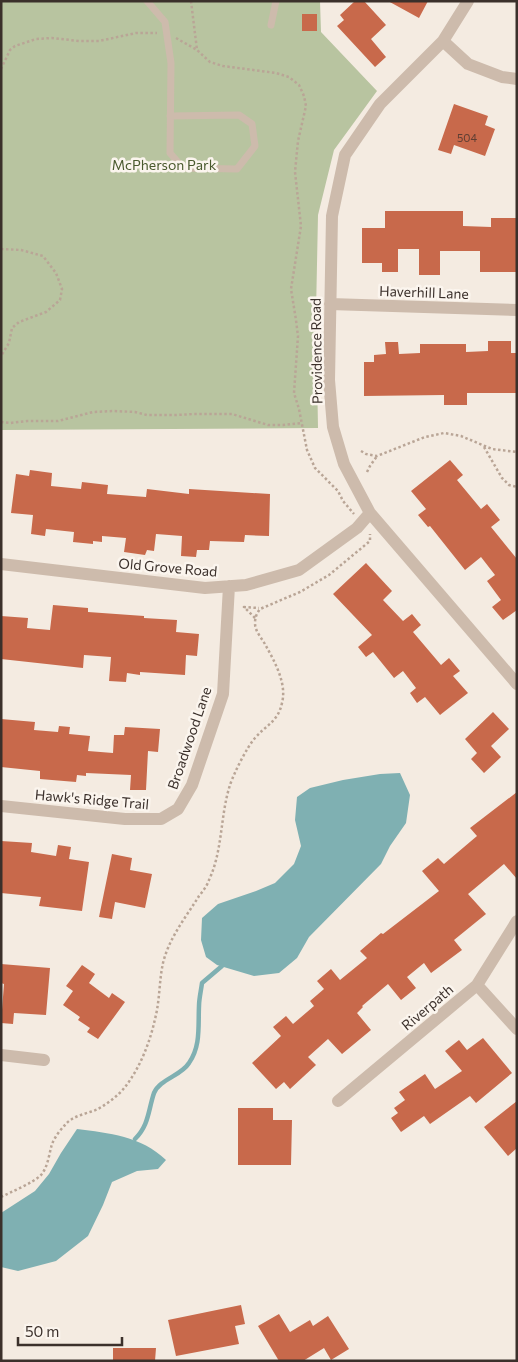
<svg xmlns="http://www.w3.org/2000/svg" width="518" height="1362" viewBox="0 0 518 1362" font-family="Commissioner,sans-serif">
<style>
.green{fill:#b8c4a0}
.water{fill:#7fb0b2}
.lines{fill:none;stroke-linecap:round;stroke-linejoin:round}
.stream{stroke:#7fb0b2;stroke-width:4.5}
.building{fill:#c8694b}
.path{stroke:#b9a596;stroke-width:2.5;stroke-dasharray:2.5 2.5;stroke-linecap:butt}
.service{stroke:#cdbbac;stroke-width:7}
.minor{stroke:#cdbbac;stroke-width:12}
.labels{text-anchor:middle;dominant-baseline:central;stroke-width:5;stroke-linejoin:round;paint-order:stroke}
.number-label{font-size:11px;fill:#5e3e33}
.park-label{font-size:14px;fill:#4a5a2e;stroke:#fbf5ee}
.street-label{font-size:14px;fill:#3b302b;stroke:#fbf5ee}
</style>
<rect width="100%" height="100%" fill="#f4ebe1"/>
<path class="green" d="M1 1H320L321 32 377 91 334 150 318 215 316 313 318 428 1 430Z"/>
<path class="water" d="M400 773 410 795 406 823 390 846 381 864 309 937 297 958 279 973 254 976 217 965 206 957 201 940 202 918 218 904 256 891 275 883 294 864 301 846 295 820 297 797 310 788 343 780 380 774Z
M77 1129C109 1133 141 1136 166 1160L158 1169 137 1171 112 1182 103 1205 88 1236 56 1261 18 1271 1 1267V1213L35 1191 49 1174 61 1153Z"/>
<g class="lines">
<path class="stream" d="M135 1139C149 1125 148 1111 154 1093 160 1079 181 1076 189 1063 201 1046 198 1026 199 1006 199 999 201 991 202 983L222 966"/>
</g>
<path class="building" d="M355 1H364L386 25 371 39 386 57 375 67 337 26 344 20 340 15Z
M388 1H428L419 18Z
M302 14H317V31H302Z
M454 104 488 116 485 125 495 129 485 156 454 145 451 154 438 150Z
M385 211H463V226L491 227V218H517V272H480V251H440V275H419V249H398V272H382V263H362V228H385Z
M488 341H511V353H517V393H467V405H444V395L364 396V362H374V355L386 354 385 342H398L399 354 420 353V344H466V352L488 351Z
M450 460 463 475 457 480 481 509 487 504 500 520 491 527 517 559V610L503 620 492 607 501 600 487 581 495 575 481 557 465 570 430 526 428 527 418 515 426 509 411 491Z
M30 470 52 473 51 486 81 489 82 482 108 485 107 494 146 497 147 489 189 494V489L270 494 269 536 245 535 244 542 210 541 209 550H197L196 557 181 556 182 536 156 534 154 551 147 550 145 555 124 552 126 538 102 536V542L93 541V544L73 542 74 532 46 529 45 536 31 534 33 515 11 513 16 474 29 476Z
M366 563 392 591 383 600 403 621 412 614 421 625 413 632 441 665 449 658 460 671 453 676 468 693 440 715 425 697 417 703 410 693 416 688 403 671 394 678 373 652 366 657 358 647 372 635 333 594Z
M53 605 88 608V612L144 616V618L177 620 176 632 199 634 197 656 186 655 185 675 140 672V675L127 673 126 682 109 681 111 657 84 655 83 668 1 659V616L28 618 27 628 50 630Z
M493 712 509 729 491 746 501 757 484 773 471 759 477 753 465 739Z
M1 719 35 722 34 730 58 732 59 726 70 727 69 734 90 736 88 751 113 753 114 735H124L125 727 160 729 158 752 148 751 146 790H130L131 775 86 773V776L77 775 76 782 40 779V771L1 767Z
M517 792V879L504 864 468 894 486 914 454 940 462 950 431 973 424 963 407 977 416 988 401 1000 388 984 362 1006 363 1007 357 1013 371 1030 342 1054 328 1039 308 1057 316 1065 290 1089 284 1082 276 1089 252 1063 281 1036 273 1027 286 1016 293 1024 314 1006 310 1001 324 989 317 981 331 969 340 980 367 958 360 951 381 933 383 934 439 891 422 871 438 858 444 864 477 836 470 828Z
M1 841 32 843 31 852 56 856 58 845 71 847 69 859 89 862 82 911 39 906 41 897 1 893Z
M112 854 132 858 130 870 152 874 145 908 115 902 112 919 99 917Z
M1 964 50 968 46 1015 14 1013 13 1024 1 1023 4 984 1 983Z
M82 965 95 974 89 983 109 998 112 993 125 1002 98 1039 87 1032 90 1028 78 1020 80 1017 63 1005 73 991 66 986Z
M483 1038 512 1073 476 1103 470 1096 430 1124 424 1116 401 1132 391 1118 398 1113 394 1108 405 1100 399 1092 425 1074 435 1089 462 1071 445 1051 459 1040 467 1050Z
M517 1101V1148L508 1156 484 1127Z
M238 1108H273V1120H292L291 1165H238Z
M241 1305 245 1324 235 1326 239 1344 176 1356 168 1320Z
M279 1314 290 1332 310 1320 313 1326 328 1316 349 1349 331 1360 324 1348 303 1361H279L258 1326Z
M113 1348H156L155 1361H113Z"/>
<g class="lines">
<path class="path" d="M191 1 197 50 210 62 223 66 276 73 289 77 299 85 304 96 306 106 298 141 295 172 301 226 291 289 296 320 298 336 294 393 299 409 307 450 315 468 338 491 343 501 354 514
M176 38 197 50
M1 69 10 50 15 46 36 39 52 38 79 41H99L136 33H157
M1 249 21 250 43 256 56 273 62 289 60 300 46 312 19 322 12 328 9 343 1 356
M1 422 10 423 27 421H58L93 412 114 411 135 412 147 415H176L194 414H232L268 425H283L302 423
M484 447 502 478 509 485 517 487
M361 451 366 454 377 456 425 437 444 433 461 436 492 449 517 452
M367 472 370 466 377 456
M255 618 244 607 259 608
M1 1197C11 1192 33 1183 41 1175 48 1167 49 1154 52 1144 55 1137 60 1130 65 1125 73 1115 87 1114 98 1109 108 1103 118 1096 125 1087 140 1068 150 1042 155 1019 160 1000 159 981 163 963 169 938 186 917 199 896 203 891 207 886 209 880 223 850 220 816 230 785 234 773 247 747 255 738 266 725 278 722 282 703 287 684 275 662 266 646 262 638 255 632 255 623 255 617 257 613 260 609L300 592 329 575 370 541V534"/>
<path class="service" d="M147 1 165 22 171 63 170 153 183 168 237 169 255 146 252 124 239 115 170 116
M271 25 276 1"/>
<path class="minor" d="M468 1 443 41 380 104 345 155 332 216 329 380 333 427 344 464 370 513 517 684
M443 41 468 64 502 77 517 79
M330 304 517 310
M1 564 205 588 246 585 299 570 357 528 370 513
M1 806 125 819H161L178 809 192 785 223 694 229 586
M477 985 517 1029
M1 1055 44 1060
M338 1101 477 985 517 921"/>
</g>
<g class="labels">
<g class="number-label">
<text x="467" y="137">504</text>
</g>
<g class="park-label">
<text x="164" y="164">McPherson Park</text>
</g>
<g class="street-label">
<text transform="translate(424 292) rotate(2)">Haverhill Lane</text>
<text transform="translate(316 351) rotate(-91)">Providence Road</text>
<text transform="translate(168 567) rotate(5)">Old Grove Road</text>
<text transform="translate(189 738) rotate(-71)">Broadwood Lane</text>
<text transform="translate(92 799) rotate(5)">Hawk's Ridge Trail</text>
<text transform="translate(427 1007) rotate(-40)">Riverpath</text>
</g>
</g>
<rect width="518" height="1362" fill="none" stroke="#3b302b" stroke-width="5"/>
<path d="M18 1337v8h104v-8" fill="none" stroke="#3b302b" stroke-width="2.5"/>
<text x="25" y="1337" font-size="15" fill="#3b302b" stroke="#fbf5ee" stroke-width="4" paint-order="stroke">50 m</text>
</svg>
